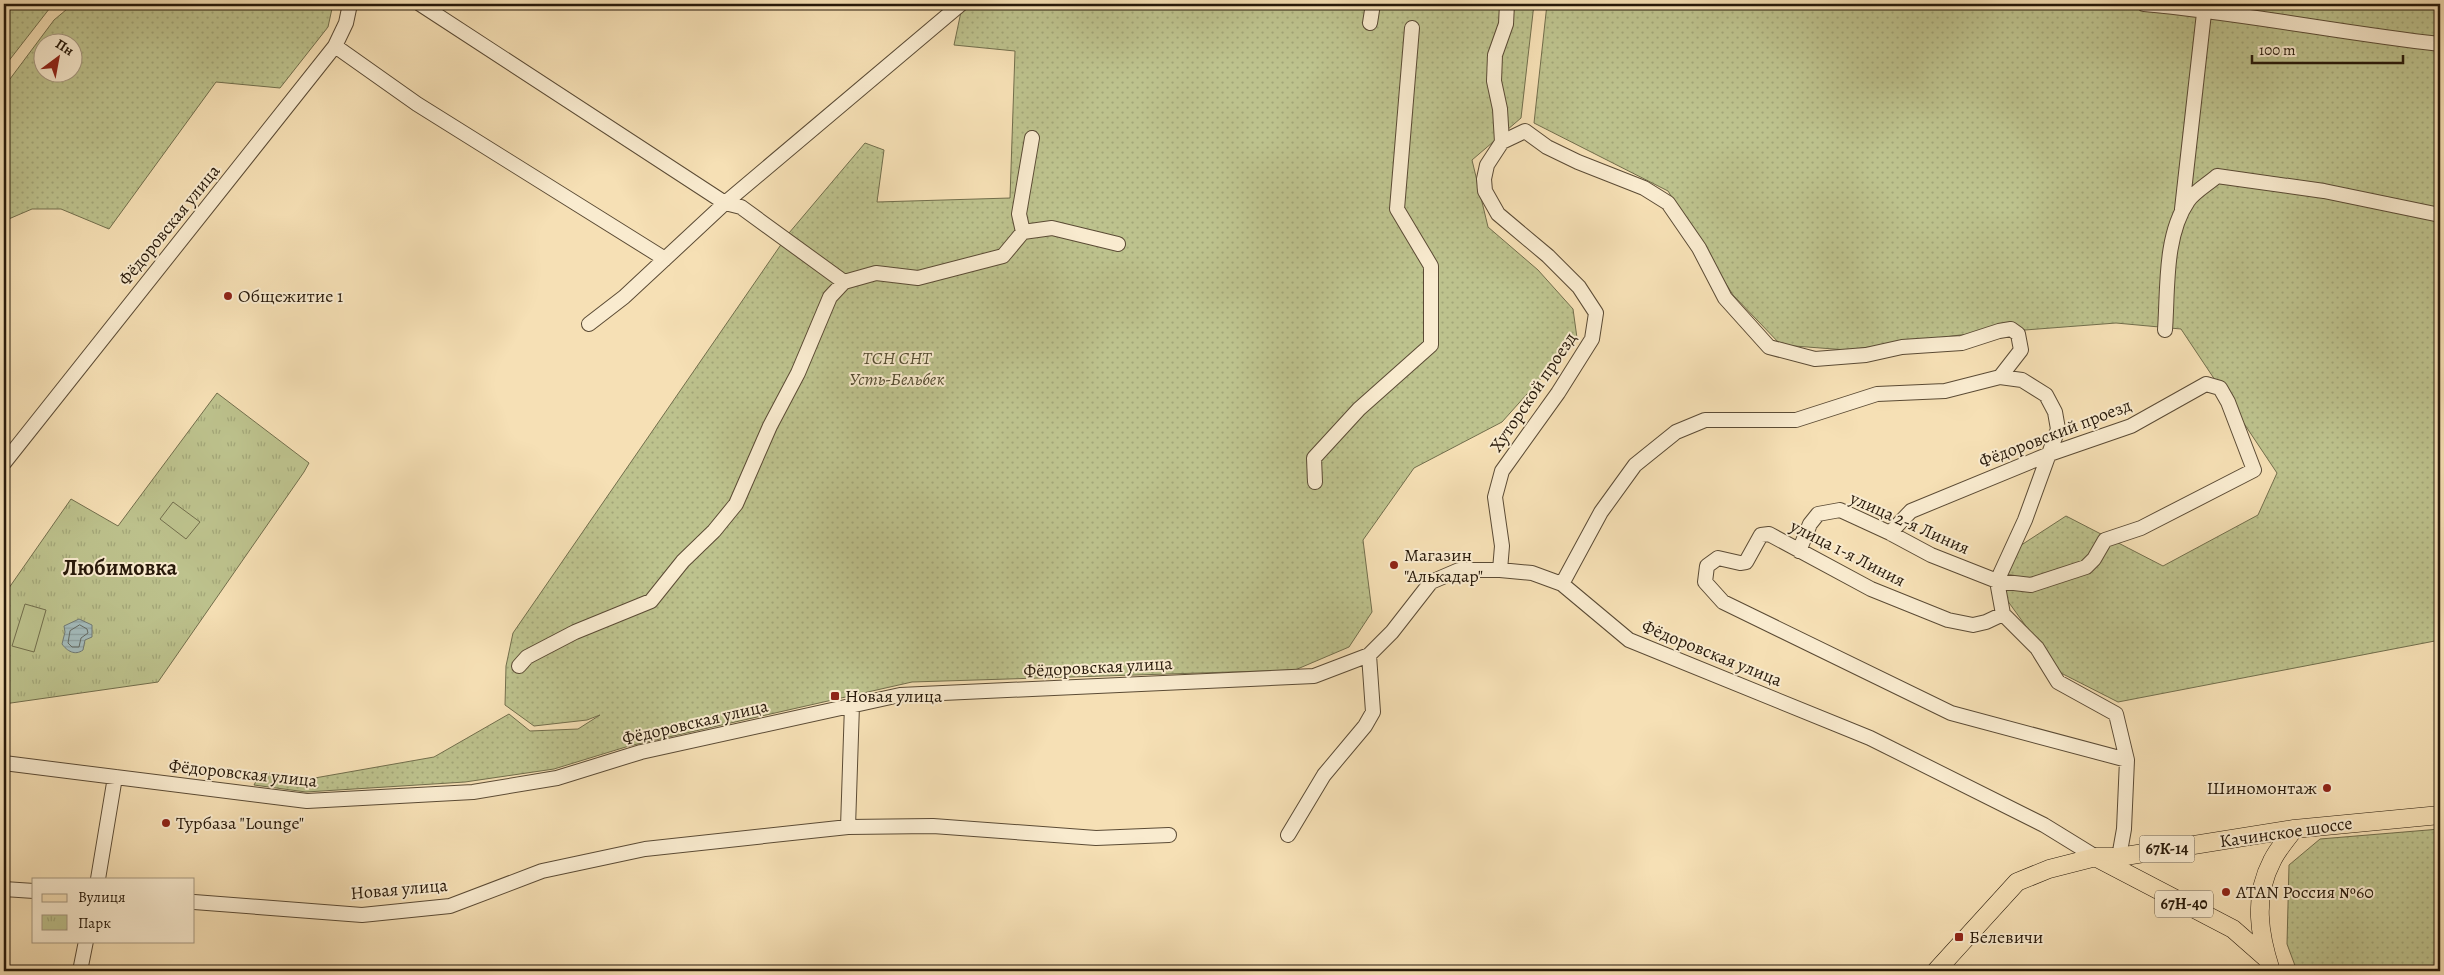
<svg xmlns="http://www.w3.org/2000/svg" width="2444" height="975" viewBox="0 0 2444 975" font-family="Alegreya,serif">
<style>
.grass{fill:url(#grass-dots);stroke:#726e4c;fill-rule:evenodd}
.park{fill:url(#park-tufts);stroke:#726e4c}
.pitch{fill:#bdc28d;stroke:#726e4c}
.water{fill:url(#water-rules);stroke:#717a74}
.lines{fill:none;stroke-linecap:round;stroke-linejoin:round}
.shore{stroke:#656a62;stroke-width:1}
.minor-casing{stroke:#5b4b35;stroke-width:16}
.major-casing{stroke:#27190a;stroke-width:19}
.minor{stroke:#f9ebcf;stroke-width:14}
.major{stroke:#f6e0b5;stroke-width:18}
.poi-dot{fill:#8f2418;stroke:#f9ebcf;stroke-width:2}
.labels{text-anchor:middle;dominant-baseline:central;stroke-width:4;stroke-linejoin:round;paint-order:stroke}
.shield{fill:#f9ebcf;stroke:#665845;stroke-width:1}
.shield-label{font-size:16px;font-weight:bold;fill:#27190a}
.street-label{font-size:18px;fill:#27190a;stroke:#f9ebcf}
.poi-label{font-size:18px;fill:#27190a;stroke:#f9ebcf;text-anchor:start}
.park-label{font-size:18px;font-style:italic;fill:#544c31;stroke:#f9ebcf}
.district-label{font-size:22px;font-weight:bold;fill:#27190a;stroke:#f9ebcf}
</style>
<defs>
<pattern id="grass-dots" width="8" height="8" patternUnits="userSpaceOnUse" patternTransform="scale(1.25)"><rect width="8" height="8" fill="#bdc28d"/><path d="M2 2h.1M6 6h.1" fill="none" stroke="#a2a678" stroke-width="1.8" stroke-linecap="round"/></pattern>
<pattern id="park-tufts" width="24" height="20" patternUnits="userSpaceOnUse" patternTransform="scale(1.25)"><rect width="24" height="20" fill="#bdc28d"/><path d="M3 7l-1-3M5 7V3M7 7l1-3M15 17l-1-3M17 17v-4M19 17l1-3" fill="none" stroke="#a2a678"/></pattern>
<pattern id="water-rules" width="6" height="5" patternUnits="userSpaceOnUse" patternTransform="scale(1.25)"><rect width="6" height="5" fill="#a3baba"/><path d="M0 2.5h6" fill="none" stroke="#8c9f9f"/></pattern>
</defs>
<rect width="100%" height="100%" fill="#f6e0b5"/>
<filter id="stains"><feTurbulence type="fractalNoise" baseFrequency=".004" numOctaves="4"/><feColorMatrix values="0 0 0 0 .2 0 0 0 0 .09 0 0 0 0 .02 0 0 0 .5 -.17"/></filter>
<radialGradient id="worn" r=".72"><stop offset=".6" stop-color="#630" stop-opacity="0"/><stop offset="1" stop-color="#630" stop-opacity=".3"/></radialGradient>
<path class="grass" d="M4 4H53L4 67Z
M73 4H333L328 27 280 88 216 82 109 229 61 209H32L4 221V87L54 20ZM72 42V72H42V42Z
M968 4H1534L1521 118 1472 160 1488 227 1538 270 1573 309 1577 338 1502 422 1414 468 1363 540 1372 612 1349 647 1295 670 912 682 629 746 554 769 465 782 306 792 254 785 261 772 309 779 434 757 509 714 530 731 578 729 600 715 587 720 534 726 505 705 506 666 513 633 789 233 865 143 884 150 877 202 1010 198 1015 51 954 45 962 7Z
M1547 4H2440V640L2118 702 2059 672 2002 593 2009 553 2066 516 2163 566 2258 515 2277 473 2181 329 2116 323 1960 335 1847 350 1781 345 1733 295 1668 191 1534 123Z
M2440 829V971H2297L2287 944 2289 865 2320 839Z"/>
<path class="park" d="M217 393 309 463 304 472 158 682 4 704V595L71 499 118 526Z"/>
<path class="pitch" d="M173 502 200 522 186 539 160 519Z
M25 604 46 610 34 652 12 646Z"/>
<path class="water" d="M79 619 92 625V637L85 640 83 650C75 656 67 651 62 644L65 632 64 626Z"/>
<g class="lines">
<path class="shore" d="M80 625 87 629 88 633 81 638 79 647H72L68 643 70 631Z"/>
<g class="minor-casing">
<path id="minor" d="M420 4 725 203 741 207 844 282
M2144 4C2244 13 2341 33 2440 44
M1370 23 1373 4
M335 46 417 104 665 259
M1502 142 1525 131 1547 147 1578 162 1644 188 1668 203 1699 248 1725 298 1769 347 1815 359 1866 355 1902 347 1962 343 1999 331 2011 329 2018 334 2021 350 2000 377
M2182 209 2205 4
M1023 232 1019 214 1032 138
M589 324 624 297 725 203 961 4
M2165 330C2168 290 2164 236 2188 201 2194 192 2208 184 2217 176L2324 191 2440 215
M4 463 335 46 346 23 350 4
M1315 482 1314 458 1359 409 1431 345V266L1397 209 1412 28
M1799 551 1810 524 1818 514 1840 510 1890 533 1931 555 1997 581 2031 585 2086 567 2094 559 2105 540 2141 528 2254 470 2228 402 2220 388 2206 384 2131 426 2047 455 1911 511 1890 533
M1500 570 1502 546 1495 497 1502 471 1558 393 1592 339 1596 313 1579 287 1548 256 1498 214 1485 191 1484 179 1487 165 1502 142 1500 109 1494 81 1495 55 1506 24 1507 4
M1562 584 1601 512 1635 465 1676 432 1705 420H1796L1877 394 1945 391 2000 377 2022 380 2046 395 2055 412 2058 429 2025 520 1997 581 2003 614 2037 648 2058 682 2116 714 2127 760 2124 829 2119 857
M2003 614 1986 622 1973 625 1948 620 1871 589 1769 534 1761 535 1746 562 1740 563 1718 558 1707 566 1705 582 1723 602 1951 713 2127 760
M519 666 527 657 575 632 651 601 683 561 714 531 736 504 770 426 798 373 830 297 844 282 876 273 918 278 1003 256 1023 232 1052 228 1118 244
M4 763 307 801 473 792 557 778 641 752 900 695 1314 676 1369 655 1392 632 1431 582 1459 570H1500L1532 573 1562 584 1629 640 1870 738 2044 825 2096 857
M848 827 852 705
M1288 835 1324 775 1365 726 1373 712 1369 655
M98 879 115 777
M4 889 34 891
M194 902 362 915 450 906 542 871 645 849 848 827 933 826 1096 838 1169 835
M80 971 86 941"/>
</g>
<g class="major-casing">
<path id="major" d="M2097 858 2233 929 2266 958
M1936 971 2017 882 2049 869 2096 857H2119L2294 829 2440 815
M2271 971C2259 934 2253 897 2272 861 2277 850 2287 839 2294 829"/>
</g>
<use href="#minor" class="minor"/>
<use href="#major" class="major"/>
</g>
<g class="poi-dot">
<circle cx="228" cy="296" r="5"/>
<circle cx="1394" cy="565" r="5"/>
<rect x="830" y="691" width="10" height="10" rx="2.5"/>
<circle cx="2327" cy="788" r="5"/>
<circle cx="166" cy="823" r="5"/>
<circle cx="2226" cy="892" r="5"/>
<rect x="1954" y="932" width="10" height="10" rx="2.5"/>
</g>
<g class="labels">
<g class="shield">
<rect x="2139.5" y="835.5" width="55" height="27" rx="4"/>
<rect x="2155" y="890.5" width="58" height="27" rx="4"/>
</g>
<g class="shield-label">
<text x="2167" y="849">67К-14</text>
<text x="2184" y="904">67H-40</text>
</g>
<g class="street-label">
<text transform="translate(169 225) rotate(-51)">Фёдоровская улица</text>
<text transform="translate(1533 392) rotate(-56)">Хуторской проезд</text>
<text transform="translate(2055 433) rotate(-21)">Фёдоровский проезд</text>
<text transform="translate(1910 523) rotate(24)">улица 2-я Линия</text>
<text transform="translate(1848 553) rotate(27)">улица 1-я Линия</text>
<text transform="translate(1712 653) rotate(22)">Фёдоровская улица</text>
<text transform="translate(1098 667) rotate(-3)">Фёдоровская улица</text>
<text transform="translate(695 722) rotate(-13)">Фёдоровская улица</text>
<text transform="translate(243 773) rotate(6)">Фёдоровская улица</text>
<text transform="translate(2286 832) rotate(-8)">Качинское шоссе</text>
<text transform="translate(399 889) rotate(-5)">Новая улица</text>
</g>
<g class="poi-label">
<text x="238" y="296">Общежитие 1</text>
<text x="1404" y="555">Магазин<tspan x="1404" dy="21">"Алькадар"</tspan></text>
<text x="845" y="696">Новая улица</text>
<text x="2317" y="788" text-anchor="end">Шиномонтаж</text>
<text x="176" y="823">Турбаза "Lounge"</text>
<text x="2236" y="892">ATAN Россия №60</text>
<text x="1969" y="937">Белевичи</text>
</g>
<g class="park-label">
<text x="897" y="358">ТСН СНТ<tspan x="897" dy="21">Усть-Бельбек</tspan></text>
</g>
<g class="district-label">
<text x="120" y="568">Любимовка</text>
</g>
</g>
<rect width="2444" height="975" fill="none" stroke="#f6e0b5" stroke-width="20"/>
<rect x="5" y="5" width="2434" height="965" fill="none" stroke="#27190a" stroke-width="2.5"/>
<rect x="10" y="10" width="2424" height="955" fill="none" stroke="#27190a"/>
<rect x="32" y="878" width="162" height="65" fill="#f9ebcf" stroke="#a59780"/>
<rect x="42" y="894" width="25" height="8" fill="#f6e0b5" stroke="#a59780"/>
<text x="78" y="902" font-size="15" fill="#27190a">Вулиця</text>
<rect x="42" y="915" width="25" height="15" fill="url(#park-tufts)" stroke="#a59780"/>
<text x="78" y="928" font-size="15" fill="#27190a">Парк</text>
<g transform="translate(58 58) rotate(32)"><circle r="24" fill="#f9ebcf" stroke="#a59780"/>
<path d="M0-4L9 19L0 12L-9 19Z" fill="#8f2418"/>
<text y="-8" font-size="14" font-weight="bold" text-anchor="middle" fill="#27190a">Пн</text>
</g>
<path d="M2252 55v8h151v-8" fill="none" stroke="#27190a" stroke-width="2.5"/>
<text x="2259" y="55" font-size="15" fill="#27190a" stroke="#f9ebcf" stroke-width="4" paint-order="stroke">100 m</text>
<rect width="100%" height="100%" filter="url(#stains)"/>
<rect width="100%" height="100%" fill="url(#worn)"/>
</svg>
